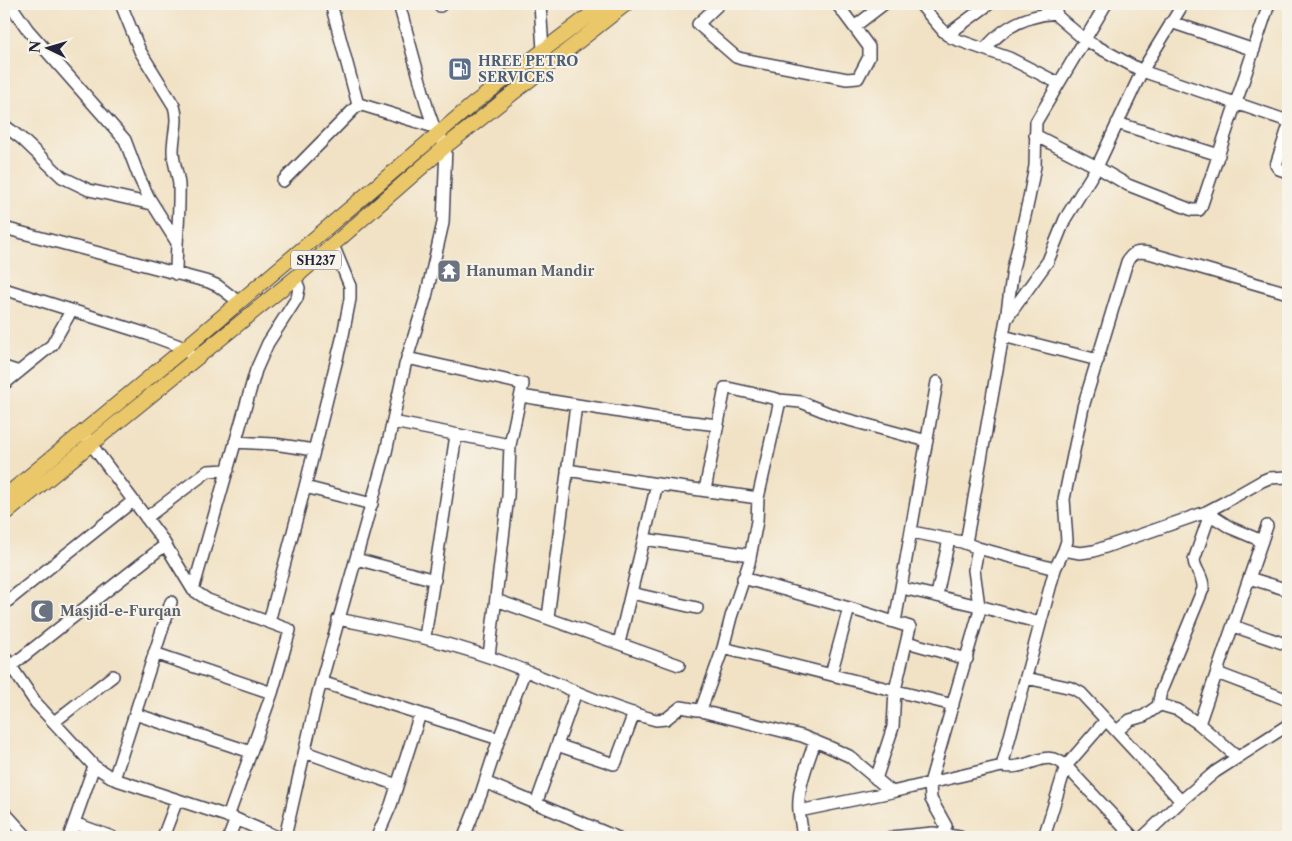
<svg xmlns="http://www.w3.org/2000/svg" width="1292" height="841" viewBox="0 0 1292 841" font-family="'Libre Caslon Text',serif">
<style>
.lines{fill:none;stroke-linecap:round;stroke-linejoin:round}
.minor-casing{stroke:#413f50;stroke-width:14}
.major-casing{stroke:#413f50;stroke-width:16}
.minor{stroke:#fff;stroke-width:11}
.major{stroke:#eac769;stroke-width:14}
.labels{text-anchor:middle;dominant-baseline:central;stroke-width:4;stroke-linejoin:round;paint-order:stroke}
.shield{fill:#f7f3e8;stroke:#62616f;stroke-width:1}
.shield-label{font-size:12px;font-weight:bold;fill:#22223b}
.service-label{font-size:14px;font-weight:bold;fill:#4e5e75;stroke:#f7f3e8;text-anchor:start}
.worship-label{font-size:14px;font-weight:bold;fill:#5b616d;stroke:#f7f3e8;text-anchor:start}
</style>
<rect width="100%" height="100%" fill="#f7f3e8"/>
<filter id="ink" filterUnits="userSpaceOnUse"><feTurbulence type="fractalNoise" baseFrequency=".02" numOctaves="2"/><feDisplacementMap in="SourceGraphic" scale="10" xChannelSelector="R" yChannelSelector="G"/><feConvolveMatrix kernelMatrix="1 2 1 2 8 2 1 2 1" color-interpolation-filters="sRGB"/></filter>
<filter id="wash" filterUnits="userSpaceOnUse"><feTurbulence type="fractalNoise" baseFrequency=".0096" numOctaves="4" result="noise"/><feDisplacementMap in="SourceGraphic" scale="20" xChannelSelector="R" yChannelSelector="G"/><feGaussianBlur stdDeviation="1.12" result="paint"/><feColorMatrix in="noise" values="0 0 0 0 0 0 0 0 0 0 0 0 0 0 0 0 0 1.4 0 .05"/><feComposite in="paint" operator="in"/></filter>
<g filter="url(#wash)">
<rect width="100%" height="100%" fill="#f1e2c5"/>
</g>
<g filter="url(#ink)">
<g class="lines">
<g class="minor-casing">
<path id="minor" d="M10 4 28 30 125 140 139 177 149 198 176 241
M121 4 140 51 174 106C179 121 173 135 173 151 173 163 178 173 179 185 180 215 176 244 176 274
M331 4 357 101 359 104 434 127
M540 4 543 50
M719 4 698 24 736 57 742 59 847 79 858 78 869 57V47L837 4
M920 4 944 32 952 38 1009 58 1058 83
M1053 4 1058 17 1085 40 1142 71 1288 121
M440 6 442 4
M1171 22 1254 50
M854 27 884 4
M947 35 989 4
M985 49C1003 27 1027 15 1056 13
M1117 123 1219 155
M4 125 22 139 62 177 89 190 152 204
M1288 128 1276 165 1279 169 1288 172
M1035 135 1097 167 1128 185 1192 210H1199L1201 207 1269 4
M283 181 359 104
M4 228 209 282 218 286 239 302
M4 289 147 334 185 348 190 354
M1007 318 1048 261 1065 219 1097 167 1142 71 1183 4
M1003 336 1098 360
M407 358 523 384 510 445 508 496 489 656
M4 367 19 372
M4 384 52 345 71 311
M521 396 658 418 718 425
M779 400 801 402 838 417 927 441
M393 422 510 445
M82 432 162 539 193 590 208 600 290 630 272 693 228 817
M235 442 274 444 314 450
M567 470 657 484 758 498
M305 487 372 504
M1206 512 1231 528 1262 541
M146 518 208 471 228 470
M912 532 962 542 978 548 1055 569
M644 539 750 555
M966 543 1006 319 1013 269 1029 198 1035 166 1036 122 1106 4
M1064 550 1080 553 1094 551 1206 512 1225 502 1262 481 1269 478 1288 477
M356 559 435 580
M743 578 849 608 831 674
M1249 578 1288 590
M902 588 979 606 1040 623
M193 590 256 370 268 343 297 298 299 288 295 278
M631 593 697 608
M937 595 949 539
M496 600 679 665
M4 604 133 501
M849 608 910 627 895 690 893 727 876 779
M548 617 576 405
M338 619C389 629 440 640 489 657 545 676 598 705 656 720L666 719 681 707 698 710 702 707 723 648 731 617 749 563 757 521 758 498 779 405 777 399 728 388H725L705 490
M269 622 305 487 343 335 350 299V286L333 245
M895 622 937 382
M1233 626 1288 645
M425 637 456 435
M907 642 967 659
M619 643 657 484
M723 648 953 705
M154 653 272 693
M4 656 36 703 94 766 114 779 236 819 277 837
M11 666 165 545
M1217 673 1288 700
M1026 678 1072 688 1081 693 1181 801
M321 682 499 739
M1158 706 1161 691 1203 589C1204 576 1195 571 1194 560L1210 514
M700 709 705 712 802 736 829 747 849 756 892 792
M135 714 251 752
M54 722 113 676
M1117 731 1130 720 1144 716 1158 706 1161 705 1178 710 1199 724
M557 745 614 764 616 762 634 713
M305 752 397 785
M1237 757 1199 724 1267 526
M1002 766C1007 767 1013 767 1018 766 1037 763 1048 750 1066 766L1133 837
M114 779 171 602
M485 782 616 837
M536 804 576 692
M799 811C797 787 808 763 815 741
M4 812 27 837
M74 823 112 837
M69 837 94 766
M163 837 177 800
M229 837 236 819
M285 837 318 693 386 452 405 365 426 297 443 223 446 146 434 127 428 110 399 4
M377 837 391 805 420 714
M464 837 481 794 499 739 525 670
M803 837 799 811 892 792 1002 766 1055 569 1064 550 1067 541 1064 499 1083 407 1127 262C1132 252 1138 251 1149 253L1288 293
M891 837 933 833 960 837
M939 837 943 833 946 826 931 799 930 783 979 613V606L974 570 978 548
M1044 837 1066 766 1106 720
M1143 837 1181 801 1215 772 1288 725"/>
</g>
<g class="major-casing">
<path id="major" d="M4 497 185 348 473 104 604 4
M4 515 295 278 446 146 626 4"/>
</g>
<use href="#minor" class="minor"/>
<use href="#major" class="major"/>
</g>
</g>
<defs>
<g id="fuel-square" transform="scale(1.25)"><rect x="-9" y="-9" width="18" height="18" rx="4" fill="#5c6f8a" stroke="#f7f3e8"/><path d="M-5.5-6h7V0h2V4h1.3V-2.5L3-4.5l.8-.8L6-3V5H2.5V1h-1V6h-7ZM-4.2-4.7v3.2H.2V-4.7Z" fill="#fff"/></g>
<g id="temple-square" transform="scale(1.25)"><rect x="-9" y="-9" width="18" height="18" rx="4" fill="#6b7280" stroke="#f7f3e8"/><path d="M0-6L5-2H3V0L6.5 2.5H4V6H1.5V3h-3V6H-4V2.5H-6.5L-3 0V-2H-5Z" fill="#fff"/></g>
<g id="mosque-square" transform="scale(1.25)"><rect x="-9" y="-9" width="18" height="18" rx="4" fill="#6b7280" stroke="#f7f3e8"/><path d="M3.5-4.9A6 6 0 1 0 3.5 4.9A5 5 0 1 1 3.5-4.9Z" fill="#fff"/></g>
</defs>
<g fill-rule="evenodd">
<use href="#fuel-square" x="460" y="69"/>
<use href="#temple-square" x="449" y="271"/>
<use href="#mosque-square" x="42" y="611"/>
</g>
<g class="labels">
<rect class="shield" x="291" y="250.5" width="50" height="19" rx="4"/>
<g class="shield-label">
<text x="316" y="260">SH237</text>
</g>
<g class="service-label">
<text x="478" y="61">HREE PETRO<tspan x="478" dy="16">SERVICES</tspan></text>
</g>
<g class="worship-label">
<text x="466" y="271">Hanuman Mandir</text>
<text x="60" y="611">Masjid-e-Furqan</text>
</g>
</g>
<rect width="1292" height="841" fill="none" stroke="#f7f3e8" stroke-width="20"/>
<g transform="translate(48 48) rotate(275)" stroke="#f7f3e8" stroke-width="4" paint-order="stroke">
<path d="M0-4L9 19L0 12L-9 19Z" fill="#22223b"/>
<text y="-8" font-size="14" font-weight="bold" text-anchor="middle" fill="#22223b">N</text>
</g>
</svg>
